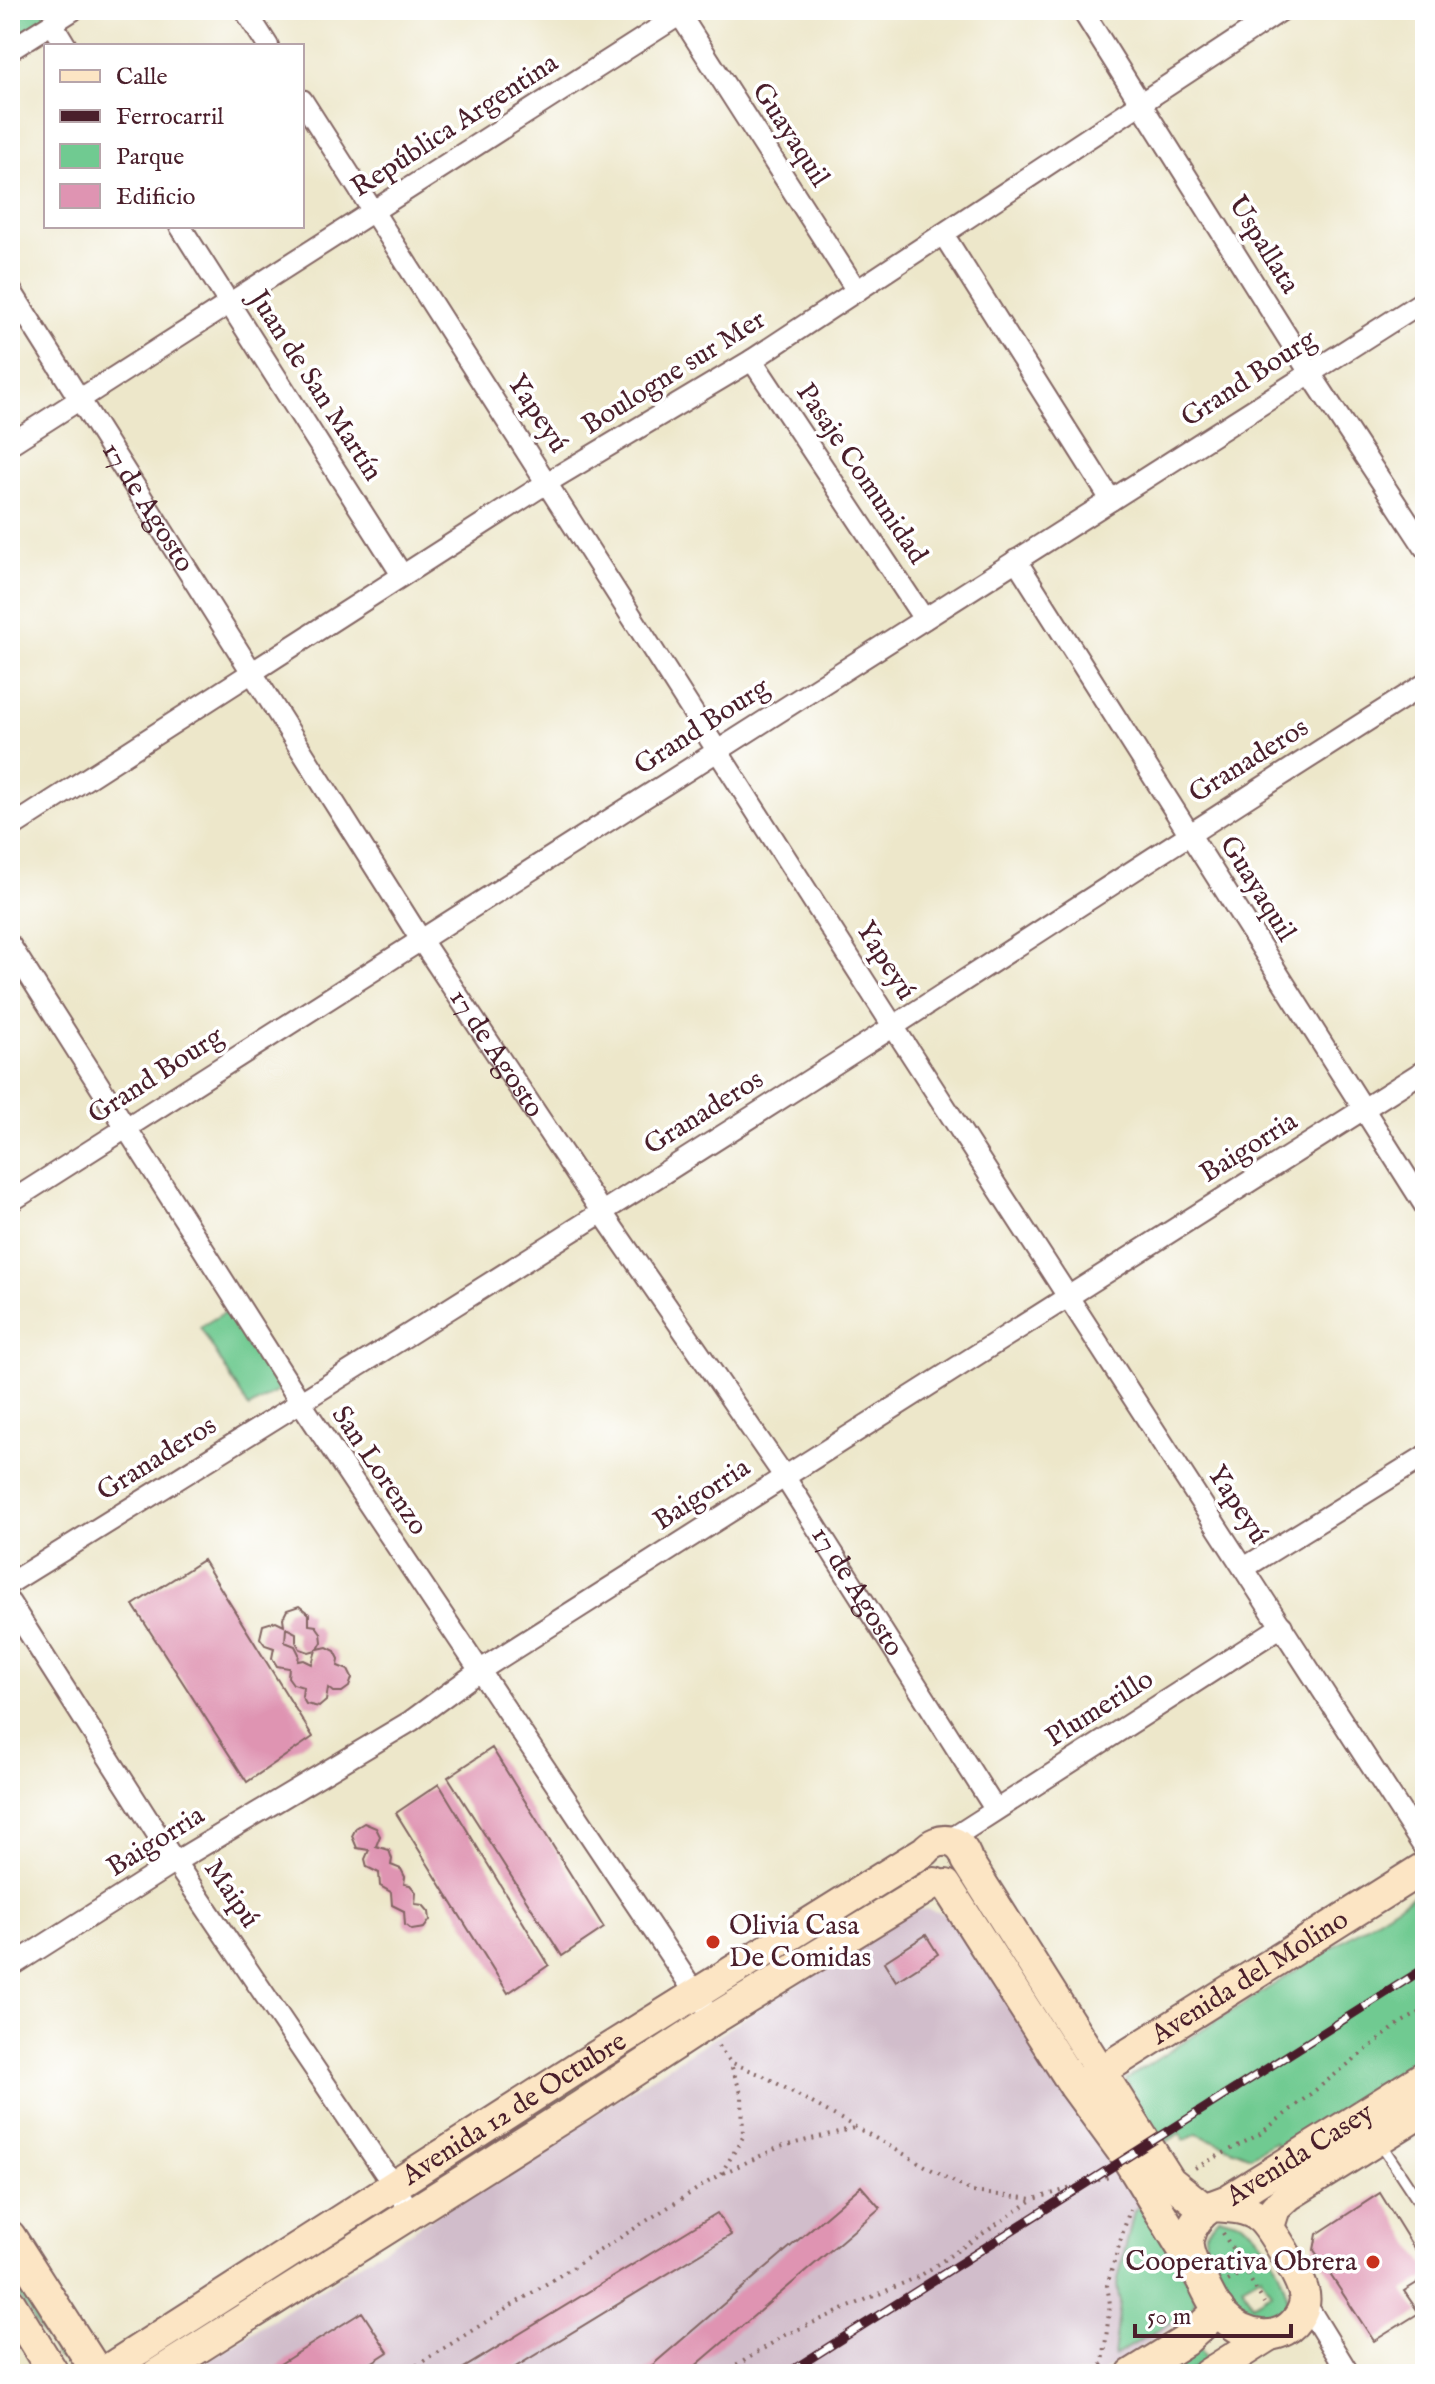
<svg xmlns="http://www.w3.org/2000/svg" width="1435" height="2384" viewBox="0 0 1435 2384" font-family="'IM FELL English',serif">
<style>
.industrial{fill:#d1bdcb}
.green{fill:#70ca91;stroke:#5d745e;stroke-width:2;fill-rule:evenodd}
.building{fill:#df94b2;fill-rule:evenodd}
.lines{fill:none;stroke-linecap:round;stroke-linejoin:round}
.lane-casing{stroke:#836563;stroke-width:14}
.street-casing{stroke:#836563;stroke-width:24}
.secondary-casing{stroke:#836563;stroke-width:34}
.path{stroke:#836563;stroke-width:4;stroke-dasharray:2 6;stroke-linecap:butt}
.lane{stroke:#fff;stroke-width:10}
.street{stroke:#fff;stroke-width:20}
.secondary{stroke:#fce5c4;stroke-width:30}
.rail-casing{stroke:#4a1f2b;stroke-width:9}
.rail{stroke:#fff;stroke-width:6;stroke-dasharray:18;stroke-linecap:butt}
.poi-dot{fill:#c8321e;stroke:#fff;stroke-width:3}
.labels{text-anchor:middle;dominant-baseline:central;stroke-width:7;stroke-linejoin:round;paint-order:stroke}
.street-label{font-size:28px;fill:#4a1f2b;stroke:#fff}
.poi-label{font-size:28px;fill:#4a1f2b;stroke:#fff;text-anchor:start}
</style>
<rect width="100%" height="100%" fill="#fff"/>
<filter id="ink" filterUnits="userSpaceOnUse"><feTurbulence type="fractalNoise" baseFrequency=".0125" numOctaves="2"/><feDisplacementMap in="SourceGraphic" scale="16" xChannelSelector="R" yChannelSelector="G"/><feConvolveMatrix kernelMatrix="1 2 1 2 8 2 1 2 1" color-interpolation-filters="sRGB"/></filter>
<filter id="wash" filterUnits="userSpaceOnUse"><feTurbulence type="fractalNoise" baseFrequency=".006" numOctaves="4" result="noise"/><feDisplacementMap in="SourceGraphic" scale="32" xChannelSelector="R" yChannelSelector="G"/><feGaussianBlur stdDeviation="1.8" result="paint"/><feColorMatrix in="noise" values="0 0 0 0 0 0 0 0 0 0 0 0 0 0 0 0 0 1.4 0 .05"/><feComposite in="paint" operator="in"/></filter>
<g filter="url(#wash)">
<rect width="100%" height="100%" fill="#ede7ca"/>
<path class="industrial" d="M926 1909 952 1916 1142 2203 1195 2302 1183 2320 1099 2374H187L912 1911Z"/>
<path class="green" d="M10 10H60L10 40Z
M237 1305 286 1386 249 1408 200 1327Z
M1425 1888V2060L1279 2149 1275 2142 1250 2156 1197 2134 1184 2141 1180 2133 1158 2148 1126 2079Z
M652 2038 656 2044 429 2185 427 2182Z
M1142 2203 1194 2293 1195 2302 1190 2311 1114 2356 1120 2303 1117 2285 1134 2211Z
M1220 2216C1227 2219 1237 2220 1244 2224 1265 2235 1288 2284 1288 2306L1259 2323C1228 2303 1205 2271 1205 2233ZM1261 2275 1272 2293 1252 2304 1242 2286Z
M10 2260 69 2355 65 2360 57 2357 10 2283Z
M1200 2348 1207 2360 1184 2374H1159Z"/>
<g id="blocks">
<path class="building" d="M203 1560 313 1737 247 1782 133 1605Z
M299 1606 309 1614V1625L316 1626 321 1633 322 1642 318 1649 327 1647 335 1651 339 1659 338 1666 348 1670 352 1678 349 1687 342 1692H333L328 1688 326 1701 319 1707 306 1704 302 1697 303 1687 293 1684 288 1677 289 1668 277 1666 272 1658 274 1648 265 1645 260 1638 263 1625 276 1621 284 1625 283 1618 287 1610ZM286 1628 296 1633V1642L300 1649 309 1652 316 1650 312 1664 304 1660 298 1661 299 1654 295 1646 285 1642Z
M492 1748 604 1928 562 1956 448 1777Z
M439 1784 549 1965 508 1993 396 1813Z
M364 1823 376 1828 380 1836 376 1846 389 1850 392 1859 391 1865 401 1869 405 1877 404 1884 410 1885 416 1892 415 1904 423 1905 429 1912 430 1920 424 1928 412 1930 405 1925 404 1911 392 1905 391 1892 380 1886 379 1873 367 1867 365 1859 369 1850 357 1848 352 1836 356 1828Z
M926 1935 938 1954 896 1981 884 1962Z
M861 2186 880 2208 686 2374H642Z
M1380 2193 1425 2266V2278L1404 2291 1419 2313 1374 2341 1314 2250 1317 2234Z
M717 2213 731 2235 504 2374H454Z
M362 2312 388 2352 354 2374H282L277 2366Z"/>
</g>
</g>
<g filter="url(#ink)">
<use href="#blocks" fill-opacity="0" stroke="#836563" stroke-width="2"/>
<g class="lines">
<g class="lane-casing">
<path id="lane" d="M1380 2143 1425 2211"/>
</g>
<g class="street-casing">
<g id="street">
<path d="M245 10 268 46"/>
<path d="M677 10 857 291"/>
<path d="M1082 10 1310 373 1425 548"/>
<path d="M52 23 66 46"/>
<path d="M10 50 73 10"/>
<path d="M302 100 893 1026 1425 1849"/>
<path d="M180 226 402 575"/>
<path d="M943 234 1111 500"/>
<path id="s1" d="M10 289 421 940 601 1211 784 1476 995 1809"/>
<path d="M752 360 924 619"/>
<path d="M10 444 687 10"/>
<path d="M1016 560 1425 1206"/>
<path d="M10 828 548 482 752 360 1282 10"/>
<path d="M10 945 301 1403 702 2003"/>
<path d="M10 1202 1425 300"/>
<path d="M1244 1568 1425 1456"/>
<path d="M10 1583C306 1400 601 1214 894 1026 1071 911 1247 796 1425 684"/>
<path d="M10 1603 175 1862 412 2213"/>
<path d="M948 1841 1282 1626"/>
<path d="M10 1967 175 1862 411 1721 479 1671 1425 1070"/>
<path d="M1306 2304 1349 2374"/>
</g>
</g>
<g class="secondary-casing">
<g id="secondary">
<path d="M946 1885 1075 2087 1127 2158 1195 2269"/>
<path id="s2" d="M1084 2082 1425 1867"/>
<path d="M1212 2206C1228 2207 1246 2207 1259 2217 1270 2225 1299 2276 1303 2290 1306 2299 1305 2305 1301 2313 1284 2345 1245 2339 1223 2316 1214 2307 1208 2291 1201 2279 1195 2269 1186 2251 1188 2239 1191 2224 1200 2214 1212 2206Z"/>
<path id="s3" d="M1212 2206 1228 2200 1425 2076"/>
<path d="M1269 2227 1275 2208 1289 2195 1425 2110"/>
<path d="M10 2236 92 2364"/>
<path d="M10 2303 54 2374"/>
<path id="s4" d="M107 2370 579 2067 925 1851C939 1835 961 1838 967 1860L1170 2181 1206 2210"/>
<path d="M157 2374 581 2106 712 2020 935 1883"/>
<path d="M1132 2374 1185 2341 1219 2310"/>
<path d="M1208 2374 1268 2336"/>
</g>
</g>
<path class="path" d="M718 2046 730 2062 762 2075 972 2192 1034 2199 1109 2177
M1195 2168 1260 2134 1400 2023 1425 2010
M723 2173 780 2147 854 2128
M1223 2233 1264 2303
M1228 2281 1262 2261
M403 2374 721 2174 743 2137 742 2096 730 2062
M723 2374 785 2335 920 2276 1034 2199
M1088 2374 1103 2364 1110 2304 1107 2285 1130 2209"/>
<use href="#lane" class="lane"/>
<use href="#street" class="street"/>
<use href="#secondary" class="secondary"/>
<g class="rail-casing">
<path id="rail" d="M786 2374 1425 1968"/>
</g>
<use href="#rail" class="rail"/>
</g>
</g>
<g class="poi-dot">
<circle cx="713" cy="1942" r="8"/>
<circle cx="1373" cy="2262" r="8"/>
</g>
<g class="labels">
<g class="street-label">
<text transform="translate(455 126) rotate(-33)">República Argentina</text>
<text transform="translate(790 135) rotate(57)">Guayaquil</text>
<text transform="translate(1263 245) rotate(58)">Uspallata</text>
<text transform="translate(674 373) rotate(-32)">Boulogne sur Mer</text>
<text transform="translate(1249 379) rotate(-33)">Grand Bourg</text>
<text transform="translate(315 386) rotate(57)">Juan de San Martín</text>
<text transform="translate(537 414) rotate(57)">Yapeyú</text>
<text transform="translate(861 474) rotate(56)">Pasaje Comunidad</text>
<text stroke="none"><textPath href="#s1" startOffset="258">17 de Agosto</textPath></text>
<text transform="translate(702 727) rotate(-33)">Grand Bourg</text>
<text transform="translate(1249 761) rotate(-32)">Granaderos</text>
<text transform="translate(1257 889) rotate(58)">Guayaquil</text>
<text transform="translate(885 961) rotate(58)">Yapeyú</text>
<text stroke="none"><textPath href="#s1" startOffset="906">17 de Agosto</textPath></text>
<text transform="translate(156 1076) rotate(-33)">Grand Bourg</text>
<text transform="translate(704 1113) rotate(-32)">Granaderos</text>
<text transform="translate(1249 1148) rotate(-32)">Baigorria</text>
<text transform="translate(157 1459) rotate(-32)">Granaderos</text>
<text transform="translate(379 1471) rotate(56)">San Lorenzo</text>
<text transform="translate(702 1495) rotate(-33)">Baigorria</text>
<text transform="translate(1237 1505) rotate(57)">Yapeyú</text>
<text stroke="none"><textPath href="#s1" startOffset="1554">17 de Agosto</textPath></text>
<text transform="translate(1100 1709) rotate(-32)">Plumerillo</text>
<text transform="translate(156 1842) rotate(-32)">Baigorria</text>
<text transform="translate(231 1894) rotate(56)">Maipú</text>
<text stroke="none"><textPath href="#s2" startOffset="196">Avenida del Molino</textPath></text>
<text stroke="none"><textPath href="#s4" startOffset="484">Avenida 12 de Octubre</textPath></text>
<text stroke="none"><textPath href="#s3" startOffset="102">Avenida Casey</textPath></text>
</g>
<g class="poi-label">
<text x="729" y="1926">Olivia Casa<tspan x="729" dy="32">De Comidas</tspan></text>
<text x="1357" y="2262" text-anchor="end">Cooperativa Obrera</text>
</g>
</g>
<rect width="1435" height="2384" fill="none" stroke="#fff" stroke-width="40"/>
<rect x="44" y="44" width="260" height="184" fill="#ffffff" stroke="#b7a5aa" stroke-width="2"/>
<rect x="60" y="70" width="40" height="12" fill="#fce5c4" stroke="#b7a5aa" stroke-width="2"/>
<text x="116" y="84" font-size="24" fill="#4a1f2b">Calle</text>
<rect x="60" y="110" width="40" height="12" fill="#4a1f2b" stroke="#b7a5aa" stroke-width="2"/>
<text x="116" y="124" font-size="24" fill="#4a1f2b">Ferrocarril</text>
<rect x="60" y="144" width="40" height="24" fill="#70ca91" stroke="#b7a5aa" stroke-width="2"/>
<text x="116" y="164" font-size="24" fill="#4a1f2b">Parque</text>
<rect x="60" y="184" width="40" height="24" fill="#df94b2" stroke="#b7a5aa" stroke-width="2"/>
<text x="116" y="204" font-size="24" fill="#4a1f2b">Edificio</text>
<path d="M1135 2324v12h156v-12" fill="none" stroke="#4a1f2b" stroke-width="4"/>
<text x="1147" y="2324" font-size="24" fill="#4a1f2b" stroke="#ffffff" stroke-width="6" paint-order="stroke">50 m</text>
</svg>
